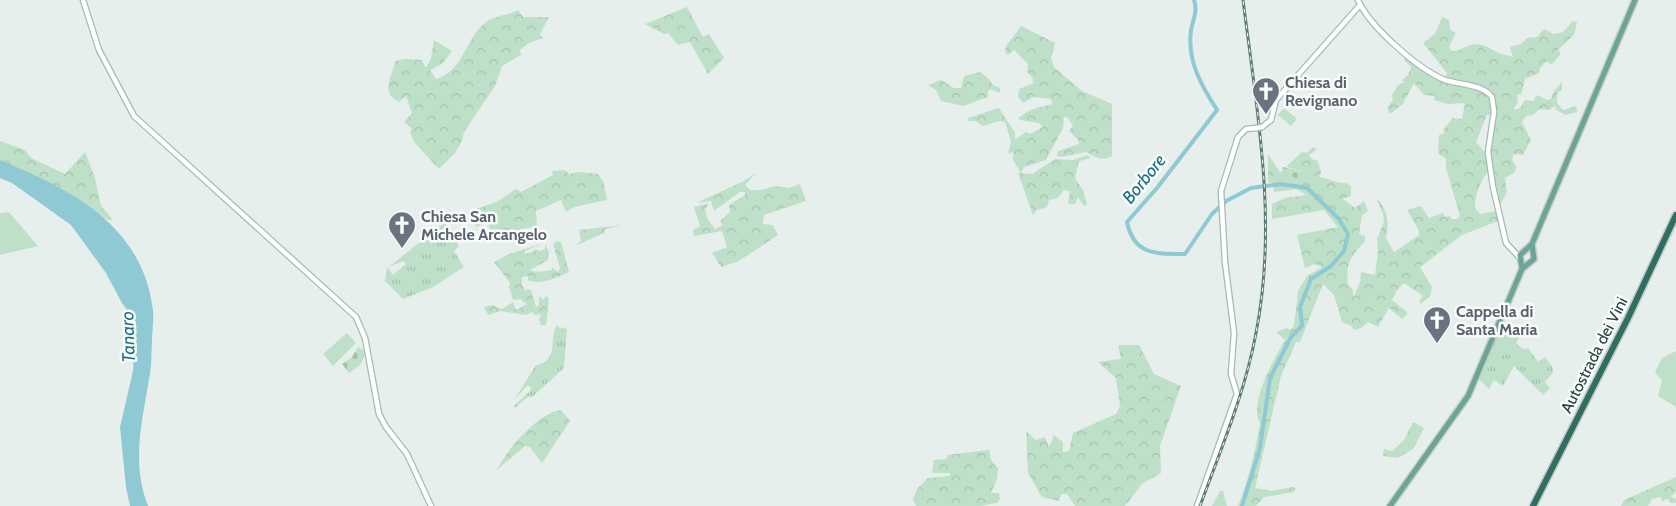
<svg xmlns="http://www.w3.org/2000/svg" width="1676" height="506" viewBox="0 0 1676 506" font-family="Cabin,sans-serif">
<style>
.grass{fill:url(#grass-tufts)}
.forest{fill:url(#forest-crowns)}
.cemetery{fill:url(#cemetery-stones)}
.park{fill:#bfe0c8}
.water{fill:#8ec9d4}
.lines{fill:none;stroke-linecap:round;stroke-linejoin:round}
.river{stroke:#8ec9d4;stroke-width:4}
.secondary-casing{stroke:#a4bbb3;stroke-width:7}
.primary-casing{stroke:#c2cac8;stroke-width:8}
.highway-casing{stroke:#c2cac8;stroke-width:9}
.secondary{stroke:#fff;stroke-width:4.5}
.primary{stroke:#6aa596;stroke-width:5}
.highway{stroke:#2f6f62;stroke-width:6}
.rail-casing{stroke:#5f7d75;stroke-width:3}
.rail{stroke:#f7fbf9;stroke-width:1;stroke-dasharray:4;stroke-linecap:butt}
.secondary-bridge-casing{stroke:#a4bbb3;stroke-width:7;stroke-linecap:butt}
.secondary-bridge{stroke:#fff;stroke-width:4.5}
.labels{text-anchor:middle;dominant-baseline:central;stroke-width:5;stroke-linejoin:round;paint-order:stroke}
.worship-label{font-size:16px;font-weight:bold;fill:#5b616d;stroke:#f7fbf9;text-anchor:start}
.street-label{font-size:16px;fill:#24423a;stroke:#f7fbf9}
.water-label{font-size:18px;font-style:italic;fill:#1c6f80;stroke:#f7fbf9}
</style>
<defs>
<pattern id="grass-tufts" width="24" height="20" patternUnits="userSpaceOnUse" patternTransform="scale(1.25)"><rect width="24" height="20" fill="#bfe0c8"/><path d="M3 7l-1-3M5 7V3M7 7l1-3M15 17l-1-3M17 17v-4M19 17l1-3" fill="none" stroke="#a4c1ad"/></pattern>
<pattern id="forest-crowns" width="20" height="18" patternUnits="userSpaceOnUse" patternTransform="scale(1.25)"><rect width="20" height="18" fill="#bfe0c8"/><path d="M2 6a3 3 0 1 1 6 0M12 15a3 3 0 1 1 6 0" fill="none" stroke="#a4c1ad"/></pattern>
<pattern id="cemetery-stones" width="16" height="16" patternUnits="userSpaceOnUse" patternTransform="scale(1.25)"><rect width="16" height="16" fill="#bfe0c8"/><path d="M2 7V4a2 2 0 0 1 4 0v3zM10 15v-3a2 2 0 0 1 4 0v3z" fill="#a4c1ad"/></pattern>
</defs>
<rect width="100%" height="100%" fill="#e6efeb"/>
<path class="grass" d="M445 222 459 246 454 251 464 267 433 287 403 299 385 281 387 267 393 275 406 264 403 261 389 267Z
M1503 320 1520 336 1516 343 1523 349 1528 348 1538 362 1545 357 1553 368V373L1545 382 1550 388 1543 395 1514 366 1503 386 1494 380 1489 389 1478 378Z
M557 325 561 329 562 327 567 329 564 368 532 397 529 396 516 407H513L531 390 530 386H527L514 400 536 365C560 361 548 339 557 325Z"/>
<path class="forest" d="M687 7 703 37 709 34 724 58 708 74 690 42 678 45 668 33 664 34 645 24Z
M518 10 523 17H549L540 34 543 38 529 43 520 50 521 55 502 66 495 86 464 132 462 141 455 153 439 169 414 142 410 132 412 129 404 122 412 113 406 96 399 102C379 93 393 76 395 61L405 59 421 60 426 68 431 58 434 40 452 51 442 64 430 70 436 79C464 71 465 38 486 22 494 16 509 15 518 10Z
M1442 17 1449 20 1450 30 1456 33 1449 46 1451 51C1459 52 1463 47 1470 45 1484 42 1489 49 1501 54 1505 55 1509 56 1513 57L1510 47 1521 44 1527 38 1537 37 1544 29 1553 34 1563 32 1573 21 1577 22 1574 35 1558 50 1561 54 1551 65 1547 61 1540 68 1539 73 1525 79 1521 95 1517 94 1518 102 1514 108V110L1520 108 1525 100 1533 101 1537 95 1547 100 1551 99 1554 91 1562 82V90L1557 93V103L1563 110 1576 106 1577 112 1566 115 1556 110 1555 106 1549 110 1540 109 1533 115 1526 116 1522 122 1531 140 1523 155 1514 154 1512 160 1516 166 1515 172 1505 178 1507 192 1499 207 1490 157 1496 107 1494 98 1485 89 1445 78 1447 73 1423 43 1435 34Z
M1021 26 1055 43 1051 58 1054 67 1082 91 1112 104V156C1102 162 1096 157 1086 152L1061 157 1057 156 1058 151 1079 144V141L1069 131 1073 126 1068 118 1064 117 1063 128 1046 160 1024 167 1021 173 1013 160V152L1008 154 1011 141 1005 122 1000 121 982 126 976 121H969L968 118 999 108 1015 133V140L1026 132 1030 134 1043 127 1039 123 1020 120 1018 118 1030 110 1052 104 1051 99 1033 97 1023 103 1018 97 1019 89 1034 83 1032 77 1027 72 1028 64 1014 50 1008 55 1005 52 1006 46Z
M1407 55 1444 81 1483 92 1488 95 1492 115H1487L1476 142 1486 154 1488 171C1480 183 1475 193 1475 208L1480 214 1496 211 1498 221 1462 235 1420 267 1432 287 1430 296 1421 304 1419 301 1423 296 1404 283 1397 290 1392 300 1408 313 1402 319 1389 308 1378 327 1368 322 1361 328 1355 330 1351 326 1342 322 1334 295 1323 284 1300 342H1296L1281 376 1255 488 1272 491 1293 487 1296 489 1294 492 1264 497 1256 506H1238C1249 479 1255 452 1260 423 1248 404 1275 357 1285 340L1276 332 1287 328 1290 330 1294 326 1298 291 1307 276 1322 267 1314 264 1305 268 1297 235 1338 227 1324 210 1272 219V204L1285 198 1307 195 1296 189 1274 192 1273 183 1268 182V154L1280 172 1296 177 1305 172 1287 167 1288 165 1302 152 1307 153 1313 147 1317 149 1309 155 1312 159 1318 161 1321 173 1319 177C1329 178 1337 184 1346 183L1351 186V196L1343 199 1355 208 1364 201 1368 211 1362 215 1359 234 1365 236V241C1350 258 1346 261 1348 285L1352 288 1354 297 1360 282 1361 272 1375 275 1378 252 1377 239 1384 222 1383 213 1377 201 1379 200C1388 214 1389 221 1386 238L1394 252 1419 235V231L1407 210 1421 206 1429 218 1443 213 1444 217 1450 216 1452 219H1457L1460 216 1446 168V159L1438 153 1439 135 1444 133 1443 130 1453 118 1462 119 1465 103 1448 104 1434 100 1435 96 1424 95 1414 83 1403 104 1390 114 1387 108 1393 100 1392 95 1398 85 1404 82 1402 80 1408 75 1411 67 1404 60Z
M980 72 989 79 993 85 1000 88V93L991 89 988 91V97L963 106 941 101 936 90 928 85 941 80 954 88H961L964 76Z
M0 141 25 150 31 158 65 174 85 152 95 178 101 206 113 220H108L40 178 0 160Z
M1087 155 1091 158 1079 161 1075 178 1083 190 1087 204 1084 206 1078 197 1075 204H1068L1070 191 1064 190 1058 198 1049 200 1047 207 1037 210 1033 215 1018 173 1032 174 1055 159 1073 160Z
M564 170 569 174 579 172 598 174 603 181 607 200 574 207 566 212 561 200 536 211 537 226 491 236 488 222 476 227 468 212 496 202 516 189 521 192 553 175 552 171Z
M756 173 745 185 750 190H761L775 186 789 188 800 184 806 201 764 215 763 224 773 225 778 235 739 261 721 267 712 253 727 247 722 231 694 236 693 230 700 226 694 207 709 203 705 210 707 218 715 229 723 225 720 221 730 212 729 205 745 195V192H740L714 211 711 201 696 203 742 182Z
M623 225 605 229 604 233 575 246 581 241 579 230 557 237 579 230Z
M558 241 561 242 569 272C559 277 539 286 528 280V276L522 277V285L526 292V289L531 290 536 307 539 305V296L543 300 546 296 549 298 546 325H541L539 320 541 314 535 315 532 312 526 315 500 311 488 315 484 308 486 306 494 305 496 307 502 309 513 302 516 310 527 304 522 301V299L513 300 509 287 510 283 494 262 509 254 544 243 525 251V254L533 252 535 249 540 251 545 249V244L549 252 548 260 530 270C534 273 547 271 552 270V267L558 272 560 268 553 244Z
M1118 345H1139L1154 374 1181 386 1160 446 1161 473 1142 484 1125 506H1075L1067 494H1061L1059 501 1042 497 1028 473 1026 431 1036 440 1045 437 1049 447 1054 435 1063 442V452L1069 451 1073 433 1116 414 1120 406 1116 378 1098 362 1121 359Z
M561 410 570 421 542 463 530 447 525 446 497 470C506 450 539 412 561 410Z
M1413 422 1424 428 1413 449 1398 458 1383 456 1384 449 1392 451 1404 440Z
M989 450 991 460 998 469 997 479 991 493H999L1000 499 997 503 979 506H916L913 499 917 489 928 478 950 476V473H932L934 460 947 459V455Z
M1676 477V492L1671 497 1676 499V503H1670L1668 499 1662 501 1660 497 1652 499 1648 506H1621L1624 500Z
M1220 491H1223L1227 506H1212Z"/>
<path class="cemetery" d="M1283 167 1305 172 1302 180 1281 173Z
M358 347 366 352 361 364 349 373 342 364 352 357Z"/>
<path class="park" d="M1284 108 1297 119 1291 126 1278 115Z
M9 212 38 246 0 255V213Z
M347 333 356 343 333 366 323 354Z
M1676 351V407L1658 396 1662 381 1655 372 1662 358Z"/>
<path class="water" d="M0 160C72 190 143 225 153 311 154 321 152 331 152 341 151 354 152 366 149 379 142 423 131 462 148 506H130L126 487 120 427 133 371 136 322 122 303 106 273 71 225 12 183 0 178Z"/>
<g class="lines">
<path class="river" d="M1194 0C1198 10 1193 20 1191 30 1187 61 1201 85 1217 110L1157 188 1127 222C1134 255 1155 254 1185 254L1212 214 1226 201 1251 188 1281 184 1307 188 1338 218 1348 234 1344 251 1331 266 1311 279 1300 307 1302 326 1291 337 1270 378 1260 448 1242 506"/>
<g class="secondary-casing">
<path id="secondary" d="M83 0 99 50 134 116 356 317 365 338 379 414 386 427 407 454 431 506
M1358 0C1370 27 1418 69 1445 80 1460 85 1482 84 1492 97L1494 112 1488 152 1493 187 1506 243 1519 257
M1262 127 1271 120 1276 100 1360 5
M1197 506 1237 394 1231 374 1234 333 1225 262 1221 191 1238 137 1246 129 1256 128"/>
</g>
<g class="primary-casing">
<path id="primary" d="M1522 268 1520 255 1532 244 1635 0
M1390 506 1468 396 1522 269 1534 259 1532 244"/>
</g>
<g class="highway-casing">
<path id="highway" d="M1533 506 1628 318 1676 215"/>
</g>
<use href="#secondary" class="secondary"/>
<use href="#primary" class="primary"/>
<use href="#highway" class="highway"/>
<g class="rail-casing">
<path id="rail" d="M1200 506C1221 449 1245 393 1256 333 1278 222 1257 111 1243 0"/>
</g>
<use href="#rail" class="rail"/>
<g class="secondary-bridge-casing">
<path id="secondary-bridge" d="M1256 128 1262 127"/>
</g>
<use href="#secondary-bridge" class="secondary-bridge"/>
</g>
<defs>
<g id="church-pin" transform="scale(1.4375)"><path d="M0 17L-7.5 6A9.5 9.5 0 1 1 7.5 6Z" fill="#6b7280" stroke="#f7fbf9"/><path d="M-1.2-6h2.4v3.5h3.3v2.4h-3.3V6h-2.4V-.1h-3.3v-2.4h3.3Z" fill="#fff"/></g>
</defs>
<g fill-rule="evenodd">
<use href="#church-pin" x="1266" y="91"/>
<use href="#church-pin" x="402" y="225"/>
<use href="#church-pin" x="1437" y="320"/>
</g>
<g class="labels">
<g class="worship-label">
<text x="1285" y="82">Chiesa di<tspan x="1285" dy="18">Revignano</tspan></text>
<text x="421" y="216">Chiesa San<tspan x="421" dy="18">Michele Arcangelo</tspan></text>
<text x="1456" y="311">Cappella di<tspan x="1456" dy="18">Santa Maria</tspan></text>
</g>
<g class="street-label">
<text transform="translate(1594 355) rotate(-63)">Autostrada dei Vini</text>
</g>
<g class="water-label">
<text transform="translate(1144 179) rotate(-51)">Borbore</text>
<text transform="translate(128 337) rotate(-92)">Tanaro</text>
</g>
</g>
</svg>
